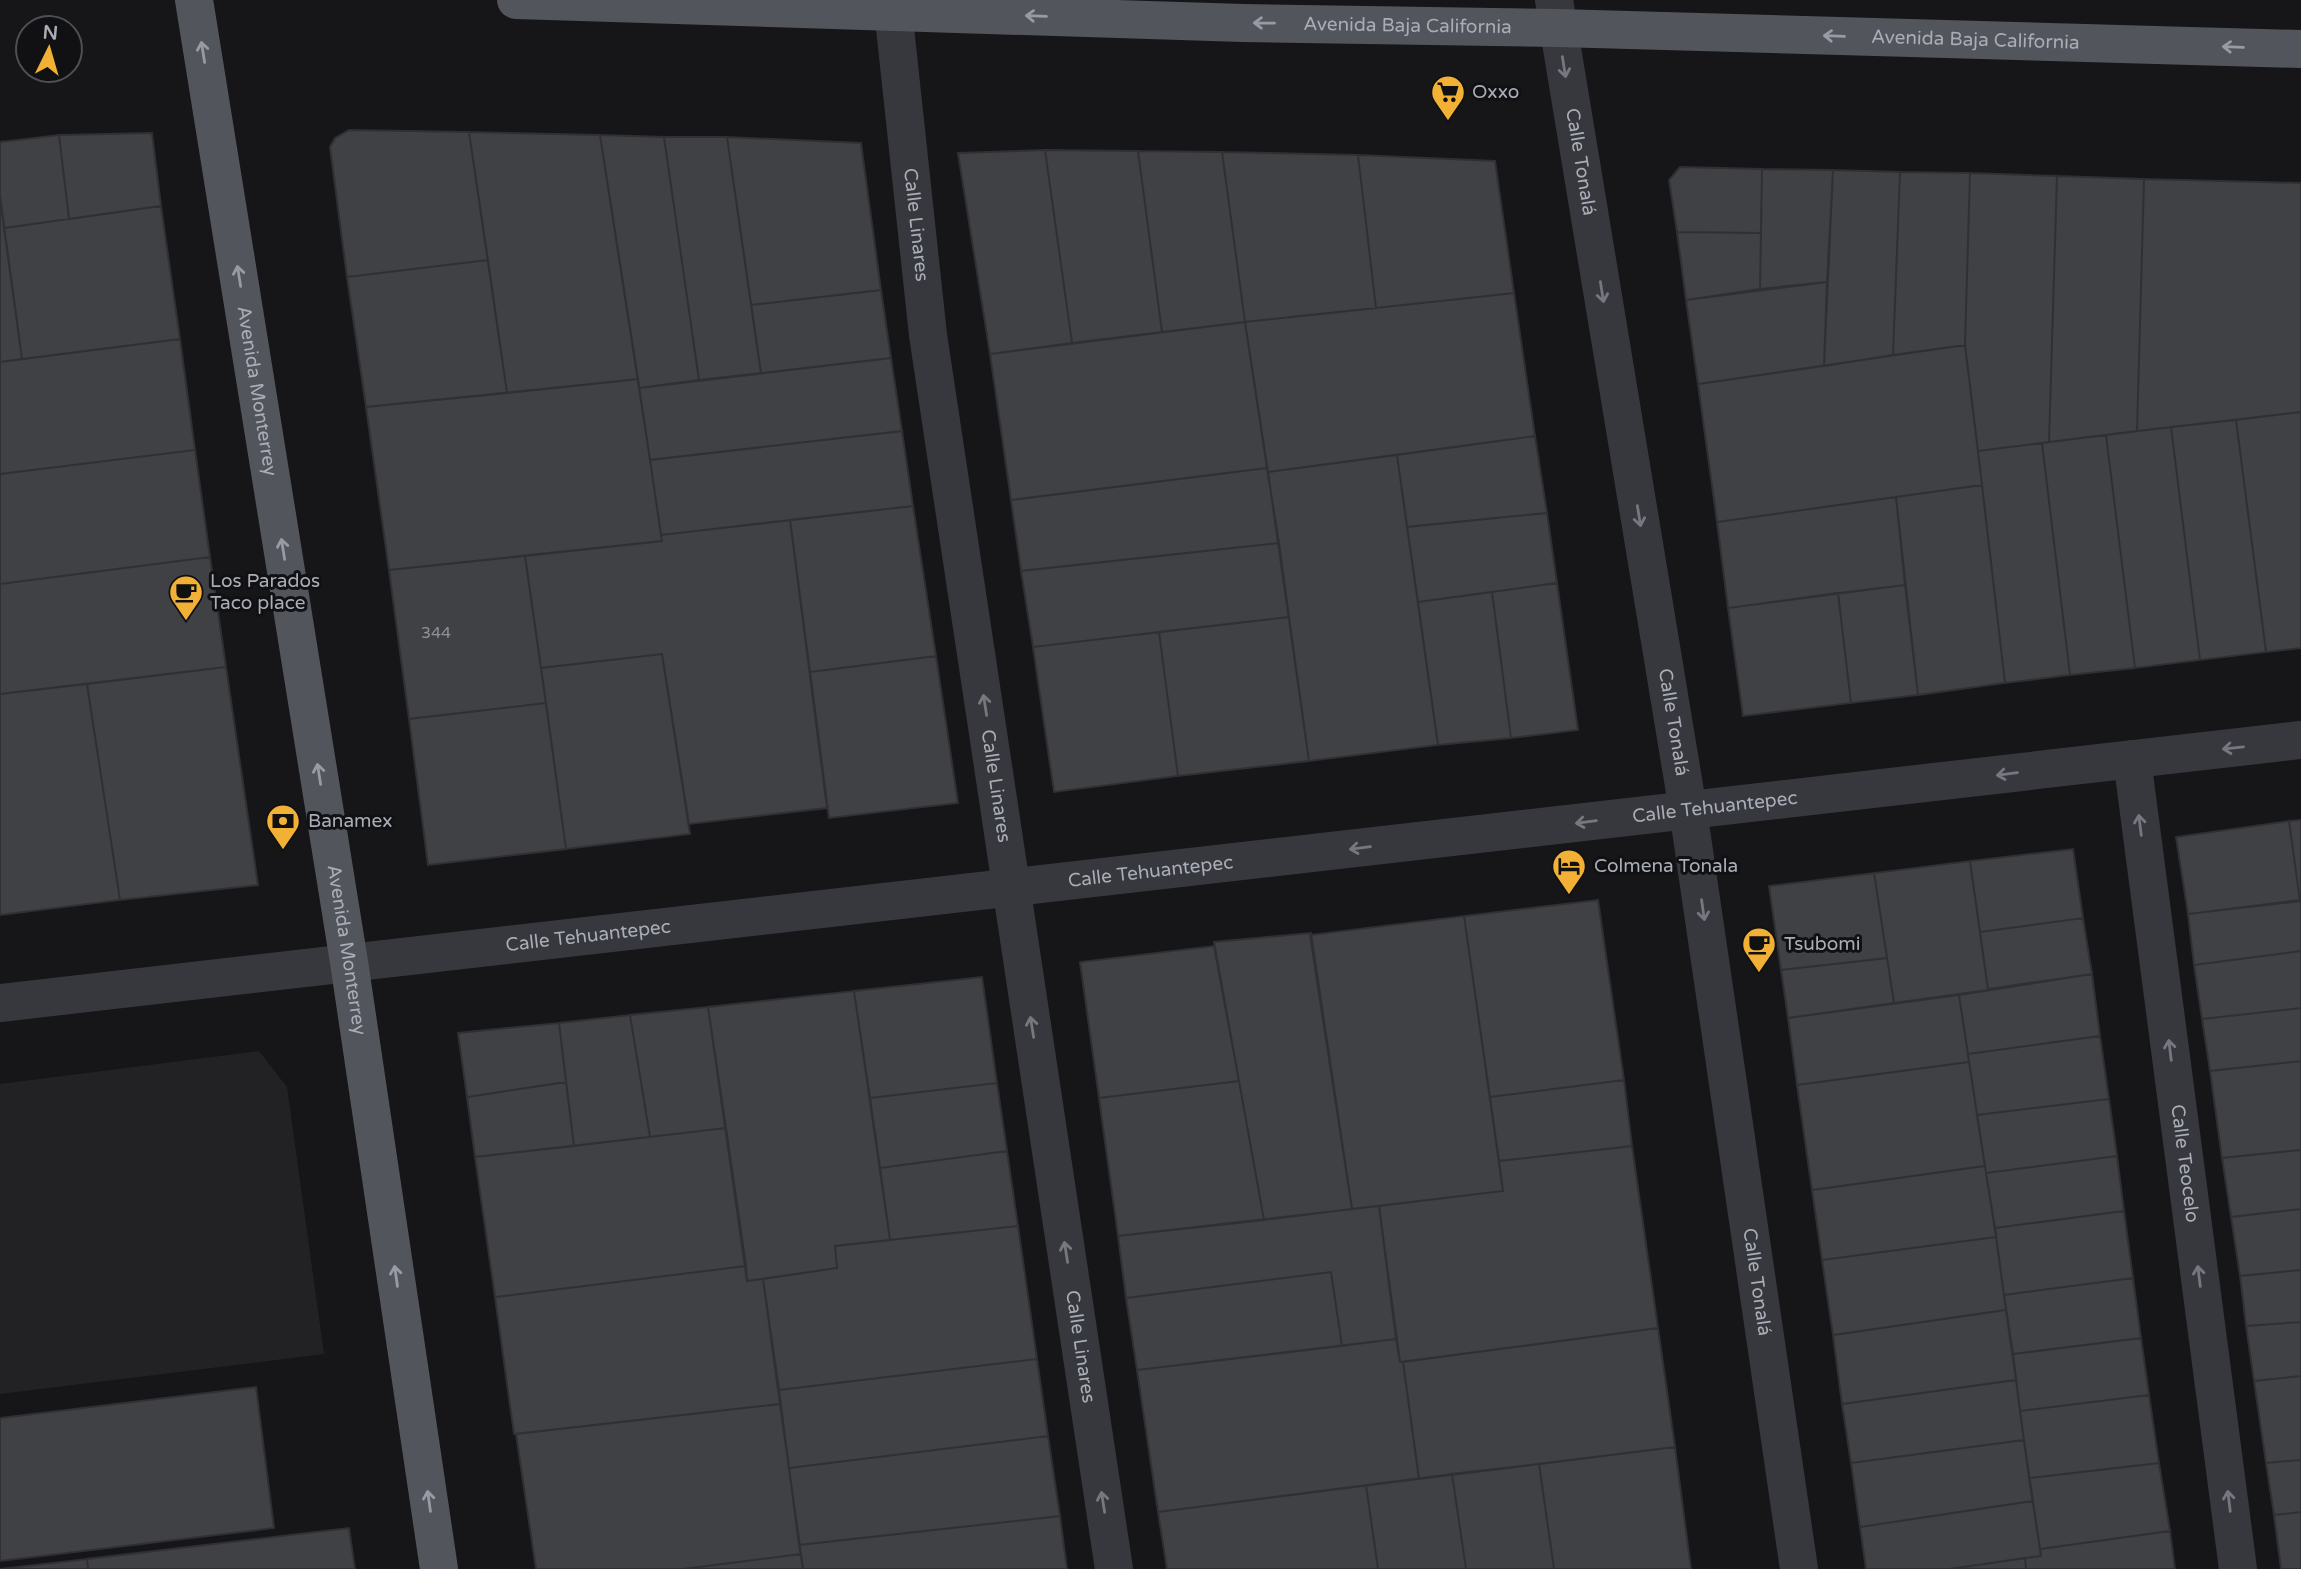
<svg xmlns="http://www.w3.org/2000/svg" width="2301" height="1569" viewBox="0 0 2301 1569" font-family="'Varela Round',sans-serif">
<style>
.built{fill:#222225}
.building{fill:#404145;stroke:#303034;stroke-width:2}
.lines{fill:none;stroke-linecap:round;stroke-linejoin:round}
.street{stroke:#37383d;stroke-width:38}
.primary{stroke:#53555c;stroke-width:38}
.oneway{stroke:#979ba6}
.oneway2{stroke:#757881}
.labels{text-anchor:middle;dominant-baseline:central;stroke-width:6;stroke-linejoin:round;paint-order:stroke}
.number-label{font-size:16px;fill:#8e929b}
.street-label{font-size:19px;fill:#a8adb8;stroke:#111113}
.poi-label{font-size:19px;fill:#a8adb8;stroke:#111113;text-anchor:start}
</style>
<rect width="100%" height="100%" fill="#161618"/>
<path class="built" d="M259 1051 287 1087 324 1354 0 1394V1084Z"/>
<path class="building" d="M349 130 469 132 488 260 347 277 330 147 335 138Z
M469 132 600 135 638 379 507 393Z
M152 133 161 206 69 219 59 135Z
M59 135 69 219 4 228 0 196V142Z
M600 135 664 137 699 380 639 388Z
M664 137H727L761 373 699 380Z
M727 137 861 143 881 290 751 305Z
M1045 150 1138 151 1162 332 1072 343Z
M1045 150 1072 343 990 354 958 153Z
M1138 151 1222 152 1245 322 1162 332Z
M1222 152 1358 155 1376 308 1245 322Z
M1358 155 1495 161 1514 293 1376 308Z
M1680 167 1762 169 1761 233 1677 232 1669 180Z
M1762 169 1833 170 1827 282 1760 289Z
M1833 170 1900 172 1893 355 1824 366Z
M1900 172 1970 173 1965 345 1893 355Z
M1970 173 2057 176 2049 442 1978 451 1965 345Z
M2057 176 2144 179 2137 431 2049 442Z
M2144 179 2301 183V412L2137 431Z
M0 196 22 359 0 362Z
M161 206 180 339 22 359 4 228Z
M1677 232 1761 233 1760 289 1686 300Z
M488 260 507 393 366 407 347 277Z
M1827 282 1824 366 1698 384 1686 300Z
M881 290 891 358 761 373 751 305Z
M1514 293 1535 436 1268 472 1245 322Z
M1245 322 1267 468 1011 500 990 354Z
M180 339 195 450 0 474V362Z
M1965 345 1982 485 1717 522 1698 384Z
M891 358 902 431 650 460 639 388Z
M638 379 662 541 389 570 366 407Z
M2301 412V648L2266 652 2236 420Z
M2236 420 2266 652 2200 660 2171 427Z
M2171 427 2200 660 2135 668 2106 435Z
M902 431 913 506 661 535 650 460Z
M2106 435 2135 668 2070 675 2042 443Z
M1535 436 1547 513 1407 527 1397 455Z
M2042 443 2070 675 2005 683 1978 451Z
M195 450 210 557 0 584V474Z
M1397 455 1438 745 1309 761 1268 472Z
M1267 468 1279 543 1021 571 1011 500Z
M1982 485 2005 683 1918 695 1896 497Z
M1896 497 1905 585 1728 608 1717 522Z
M913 506 936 656 810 672 790 520Z
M1547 513 1557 583 1418 602 1407 527Z
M790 520 827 808 689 824 662 654 541 668 525 556 662 541 661 535Z
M1279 543 1289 617 1033 647 1021 571Z
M525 556 546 703 409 719 389 570Z
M210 557 226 667 0 694V584Z
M1557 583 1578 730 1511 738 1492 592Z
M1905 585 1918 695 1851 703 1838 593Z
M1492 592 1511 738 1438 745 1418 602Z
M1838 593 1851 703 1743 716 1728 608Z
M1289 617 1309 761 1178 776 1159 632Z
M1159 632 1178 776 1054 792 1033 647Z
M662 654 690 834 566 849 541 668Z
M936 656 958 803 829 818 810 672Z
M226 667 258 885 120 900 87 684Z
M87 684 120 900 0 915V694Z
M546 703 566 849 428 865 409 719Z
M2301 820V900L2300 901 2289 821Z
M2289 821 2300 901 2188 914 2176 837Z
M2073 849 2083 918 1980 932 1970 861Z
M1970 861 1988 990 1894 1003 1874 873Z
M1874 873 1887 958 1781 970 1769 886Z
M1598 900 1624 1080 1490 1097 1464 916Z
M2301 900V951L2194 965 2188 914Z
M1464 916 1503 1191 1352 1209 1310 935Z
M2083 918 2092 974 1988 989 1980 932Z
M1311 933 1352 1209 1264 1220 1214 942Z
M1214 946 1239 1081 1099 1098 1080 962Z
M2301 951V1008L2202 1019 2194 965Z
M1887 958 1894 1003 1788 1018 1781 970Z
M2092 974 2100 1036 1968 1054 1959 995Z
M982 977 997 1083 870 1098 854 991Z
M854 991 890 1240 835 1246 837 1268 747 1281 708 1007Z
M1959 995 1969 1062 1797 1085 1788 1018Z
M708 1007 726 1128 650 1137 630 1015Z
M2301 1008V1061L2210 1071 2202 1019Z
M630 1015 650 1137 574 1146 559 1023Z
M559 1023 566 1082 467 1097 458 1033Z
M2100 1036 2109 1099 1977 1115 1968 1054Z
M2301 1061V1150L2222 1158 2210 1071Z
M1969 1062 1985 1166 1812 1190 1797 1085Z
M1624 1080 1632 1146 1499 1161 1490 1097Z
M1239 1081 1264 1220 1118 1236 1099 1098Z
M566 1082 574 1146 475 1157 467 1097Z
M997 1083 1007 1151 880 1168 870 1098Z
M2109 1099 2117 1156 1986 1173 1977 1115Z
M726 1128 746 1266 495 1297 475 1157Z
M1632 1146 1658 1328 1400 1362 1379 1206 1503 1191 1499 1161Z
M2301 1150V1209L2231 1217 2222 1158Z
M1007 1151 1018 1226 890 1240 880 1168Z
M2117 1156 2124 1211 1995 1228 1986 1173Z
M1985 1166 1996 1237 1822 1260 1812 1190Z
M1379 1206 1396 1339 1342 1346 1331 1272 1126 1298 1118 1236Z
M2301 1209V1270L2240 1276 2231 1217Z
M2124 1211 2133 1278 2004 1295 1995 1228Z
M1018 1226 1037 1359 779 1390 763 1279 837 1268 835 1246Z
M1996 1237 2006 1310 1833 1335 1822 1260Z
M746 1266 747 1281 763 1279 780 1404 514 1434 495 1297Z
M2301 1270V1322L2246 1326 2240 1276Z
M1331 1272 1342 1346 1137 1370 1126 1298Z
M2133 1278 2141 1338 2013 1354 2004 1295Z
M2006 1310 2016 1380 1842 1404 1833 1335Z
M2301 1322V1376L2254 1381 2246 1326Z
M1658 1328 1675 1447 1419 1479 1403 1362Z
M2141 1338 2149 1395 2020 1411 2013 1354Z
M1396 1339 1400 1362H1403L1419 1479 1158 1512 1137 1370Z
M1037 1359 1048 1436 789 1468 779 1390Z
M2301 1376V1460L2266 1463 2254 1381Z
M2016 1380 2024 1440 1851 1463 1842 1404Z
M256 1387 274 1528 0 1561V1418Z
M2149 1395 2159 1463 2029 1478 2020 1411Z
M780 1404 801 1554 683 1569H536L516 1434Z
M1048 1436 1060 1516 799 1545 789 1468Z
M2024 1440 2033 1501 1860 1527 1851 1463Z
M1675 1447 1691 1569H1554L1539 1464Z
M2301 1460V1512L2274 1515 2266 1463Z
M2159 1463 2170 1531 2040 1549 2029 1478Z
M1539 1464 1554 1569H1466L1452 1474Z
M1452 1474 1466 1569H1378L1366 1485Z
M1366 1485 1378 1569H1167L1158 1512Z
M2033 1501 2041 1556 1949 1569H1866L1860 1527Z
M2301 1512V1569H2281L2274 1515Z
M1060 1516 1067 1569H803L799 1545Z
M349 1528 355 1569H88L87 1559Z
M2170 1531 2175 1569H2026L2025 1558 2041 1556 2040 1549Z
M801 1554 803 1569H683Z
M2025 1558 2026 1569H1957V1568Z
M87 1559 88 1569H0Z"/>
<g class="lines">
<g class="street">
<path id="s1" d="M892 0 928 335 1114 1569"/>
<path id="s2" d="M1554 0 1688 810 1799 1569"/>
<path id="s3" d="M2132 759 2238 1569"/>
<path id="s4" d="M0 1003 2301 740"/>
</g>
<g class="primary">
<path id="s5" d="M194 0 349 962 439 1569"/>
<path id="s6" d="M516 0 1243 23 1558 28 2301 49"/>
</g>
</g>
<defs><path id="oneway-shaft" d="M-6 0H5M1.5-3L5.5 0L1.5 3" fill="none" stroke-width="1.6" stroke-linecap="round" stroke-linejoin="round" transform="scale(1.75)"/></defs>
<g class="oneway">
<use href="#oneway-shaft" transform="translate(1036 16) rotate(-178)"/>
<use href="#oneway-shaft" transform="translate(1264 23) rotate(-179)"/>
<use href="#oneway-shaft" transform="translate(1834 36) rotate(-178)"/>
<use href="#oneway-shaft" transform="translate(2233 47) rotate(-178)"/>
<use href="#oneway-shaft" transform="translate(203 52) rotate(-99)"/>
<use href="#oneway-shaft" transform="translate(239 276) rotate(-99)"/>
<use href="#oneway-shaft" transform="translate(283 549) rotate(-99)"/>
<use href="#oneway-shaft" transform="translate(319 774) rotate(-99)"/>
<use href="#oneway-shaft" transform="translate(396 1276) rotate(-98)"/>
<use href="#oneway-shaft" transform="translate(429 1501) rotate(-98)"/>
</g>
<g class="oneway2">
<use href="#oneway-shaft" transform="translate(1564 67) rotate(81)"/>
<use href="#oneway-shaft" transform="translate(1602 292) rotate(81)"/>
<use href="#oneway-shaft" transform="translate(1639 516) rotate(81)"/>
<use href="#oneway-shaft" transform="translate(985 705) rotate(-99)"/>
<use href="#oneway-shaft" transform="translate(2233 748) rotate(174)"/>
<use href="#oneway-shaft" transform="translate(2007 774) rotate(173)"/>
<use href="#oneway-shaft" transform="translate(1586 822) rotate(173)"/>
<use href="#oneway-shaft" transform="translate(2140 825) rotate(-97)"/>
<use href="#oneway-shaft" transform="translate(1360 848) rotate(173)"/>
<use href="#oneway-shaft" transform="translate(1703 910) rotate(82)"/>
<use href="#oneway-shaft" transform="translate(1032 1027) rotate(-99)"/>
<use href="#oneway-shaft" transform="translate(2170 1050) rotate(-97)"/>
<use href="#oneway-shaft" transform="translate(1066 1252) rotate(-99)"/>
<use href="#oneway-shaft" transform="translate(2199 1276) rotate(-97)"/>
<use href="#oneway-shaft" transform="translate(2229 1501) rotate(-97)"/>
<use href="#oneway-shaft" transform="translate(1103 1502) rotate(-99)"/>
</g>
<defs>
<g id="supermarket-pin" transform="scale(1.75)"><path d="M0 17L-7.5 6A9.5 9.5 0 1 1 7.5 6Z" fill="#f2b134" stroke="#111113"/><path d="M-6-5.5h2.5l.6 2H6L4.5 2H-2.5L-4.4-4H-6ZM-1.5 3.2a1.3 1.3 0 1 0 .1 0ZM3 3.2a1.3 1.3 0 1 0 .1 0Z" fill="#111"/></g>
<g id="cafe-pin" transform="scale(1.75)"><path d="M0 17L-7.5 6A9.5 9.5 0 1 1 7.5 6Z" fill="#f2b134" stroke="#111113"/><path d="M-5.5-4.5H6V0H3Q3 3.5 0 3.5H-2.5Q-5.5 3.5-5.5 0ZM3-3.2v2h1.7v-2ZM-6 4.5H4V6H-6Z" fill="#111"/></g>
<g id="bank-pin" transform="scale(1.75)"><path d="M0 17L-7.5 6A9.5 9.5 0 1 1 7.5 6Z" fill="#f2b134" stroke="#111113"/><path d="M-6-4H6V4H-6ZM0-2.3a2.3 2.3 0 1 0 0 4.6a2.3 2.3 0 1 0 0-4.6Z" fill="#111"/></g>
<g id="hotel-pin" transform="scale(1.75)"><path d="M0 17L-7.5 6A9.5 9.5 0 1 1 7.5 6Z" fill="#f2b134" stroke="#111113"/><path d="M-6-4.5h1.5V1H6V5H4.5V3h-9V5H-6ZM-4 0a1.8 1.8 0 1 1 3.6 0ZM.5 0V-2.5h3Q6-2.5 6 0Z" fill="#111"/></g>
</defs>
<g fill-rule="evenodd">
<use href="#supermarket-pin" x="1448" y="92"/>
<use href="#cafe-pin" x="186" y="592"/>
<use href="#bank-pin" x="283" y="821"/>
<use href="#hotel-pin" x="1569" y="866"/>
<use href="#cafe-pin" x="1759" y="944"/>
</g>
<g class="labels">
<g class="number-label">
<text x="436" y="633">344</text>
</g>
<g class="street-label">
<text stroke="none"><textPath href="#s6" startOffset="892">Avenida Baja California</textPath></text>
<text stroke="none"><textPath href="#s6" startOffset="1460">Avenida Baja California</textPath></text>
<text stroke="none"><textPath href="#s2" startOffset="164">Calle Tonalá</textPath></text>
<text stroke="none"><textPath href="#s1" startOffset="226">Calle Linares</textPath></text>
<text stroke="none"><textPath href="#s5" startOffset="396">Avenida Monterrey</textPath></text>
<text stroke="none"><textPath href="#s2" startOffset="732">Calle Tonalá</textPath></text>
<text stroke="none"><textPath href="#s1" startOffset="793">Calle Linares</textPath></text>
<text stroke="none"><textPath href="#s4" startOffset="1726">Calle Tehuantepec</textPath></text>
<text stroke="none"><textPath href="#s4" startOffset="1158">Calle Tehuantepec</textPath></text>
<text stroke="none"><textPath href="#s4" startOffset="592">Calle Tehuantepec</textPath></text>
<text stroke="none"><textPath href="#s5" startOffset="962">Avenida Monterrey</textPath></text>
<text stroke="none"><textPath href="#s3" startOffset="408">Calle Teocelo</textPath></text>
<text stroke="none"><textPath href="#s2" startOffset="1298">Calle Tonalá</textPath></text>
<text stroke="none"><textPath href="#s1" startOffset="1360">Calle Linares</textPath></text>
</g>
<g class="poi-label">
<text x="1472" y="92">Oxxo</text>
<text x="210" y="581">Los Parados<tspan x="210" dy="22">Taco place</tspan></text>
<text x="308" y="821">Banamex</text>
<text x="1594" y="866">Colmena Tonala</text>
<text x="1784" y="944">Tsubomi</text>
</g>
</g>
<g transform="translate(49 49) rotate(5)"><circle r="33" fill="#111113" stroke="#4d4f55" stroke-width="2"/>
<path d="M0-5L12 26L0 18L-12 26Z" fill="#f2b134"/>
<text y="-10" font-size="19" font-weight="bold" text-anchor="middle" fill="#a8adb8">N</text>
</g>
</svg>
